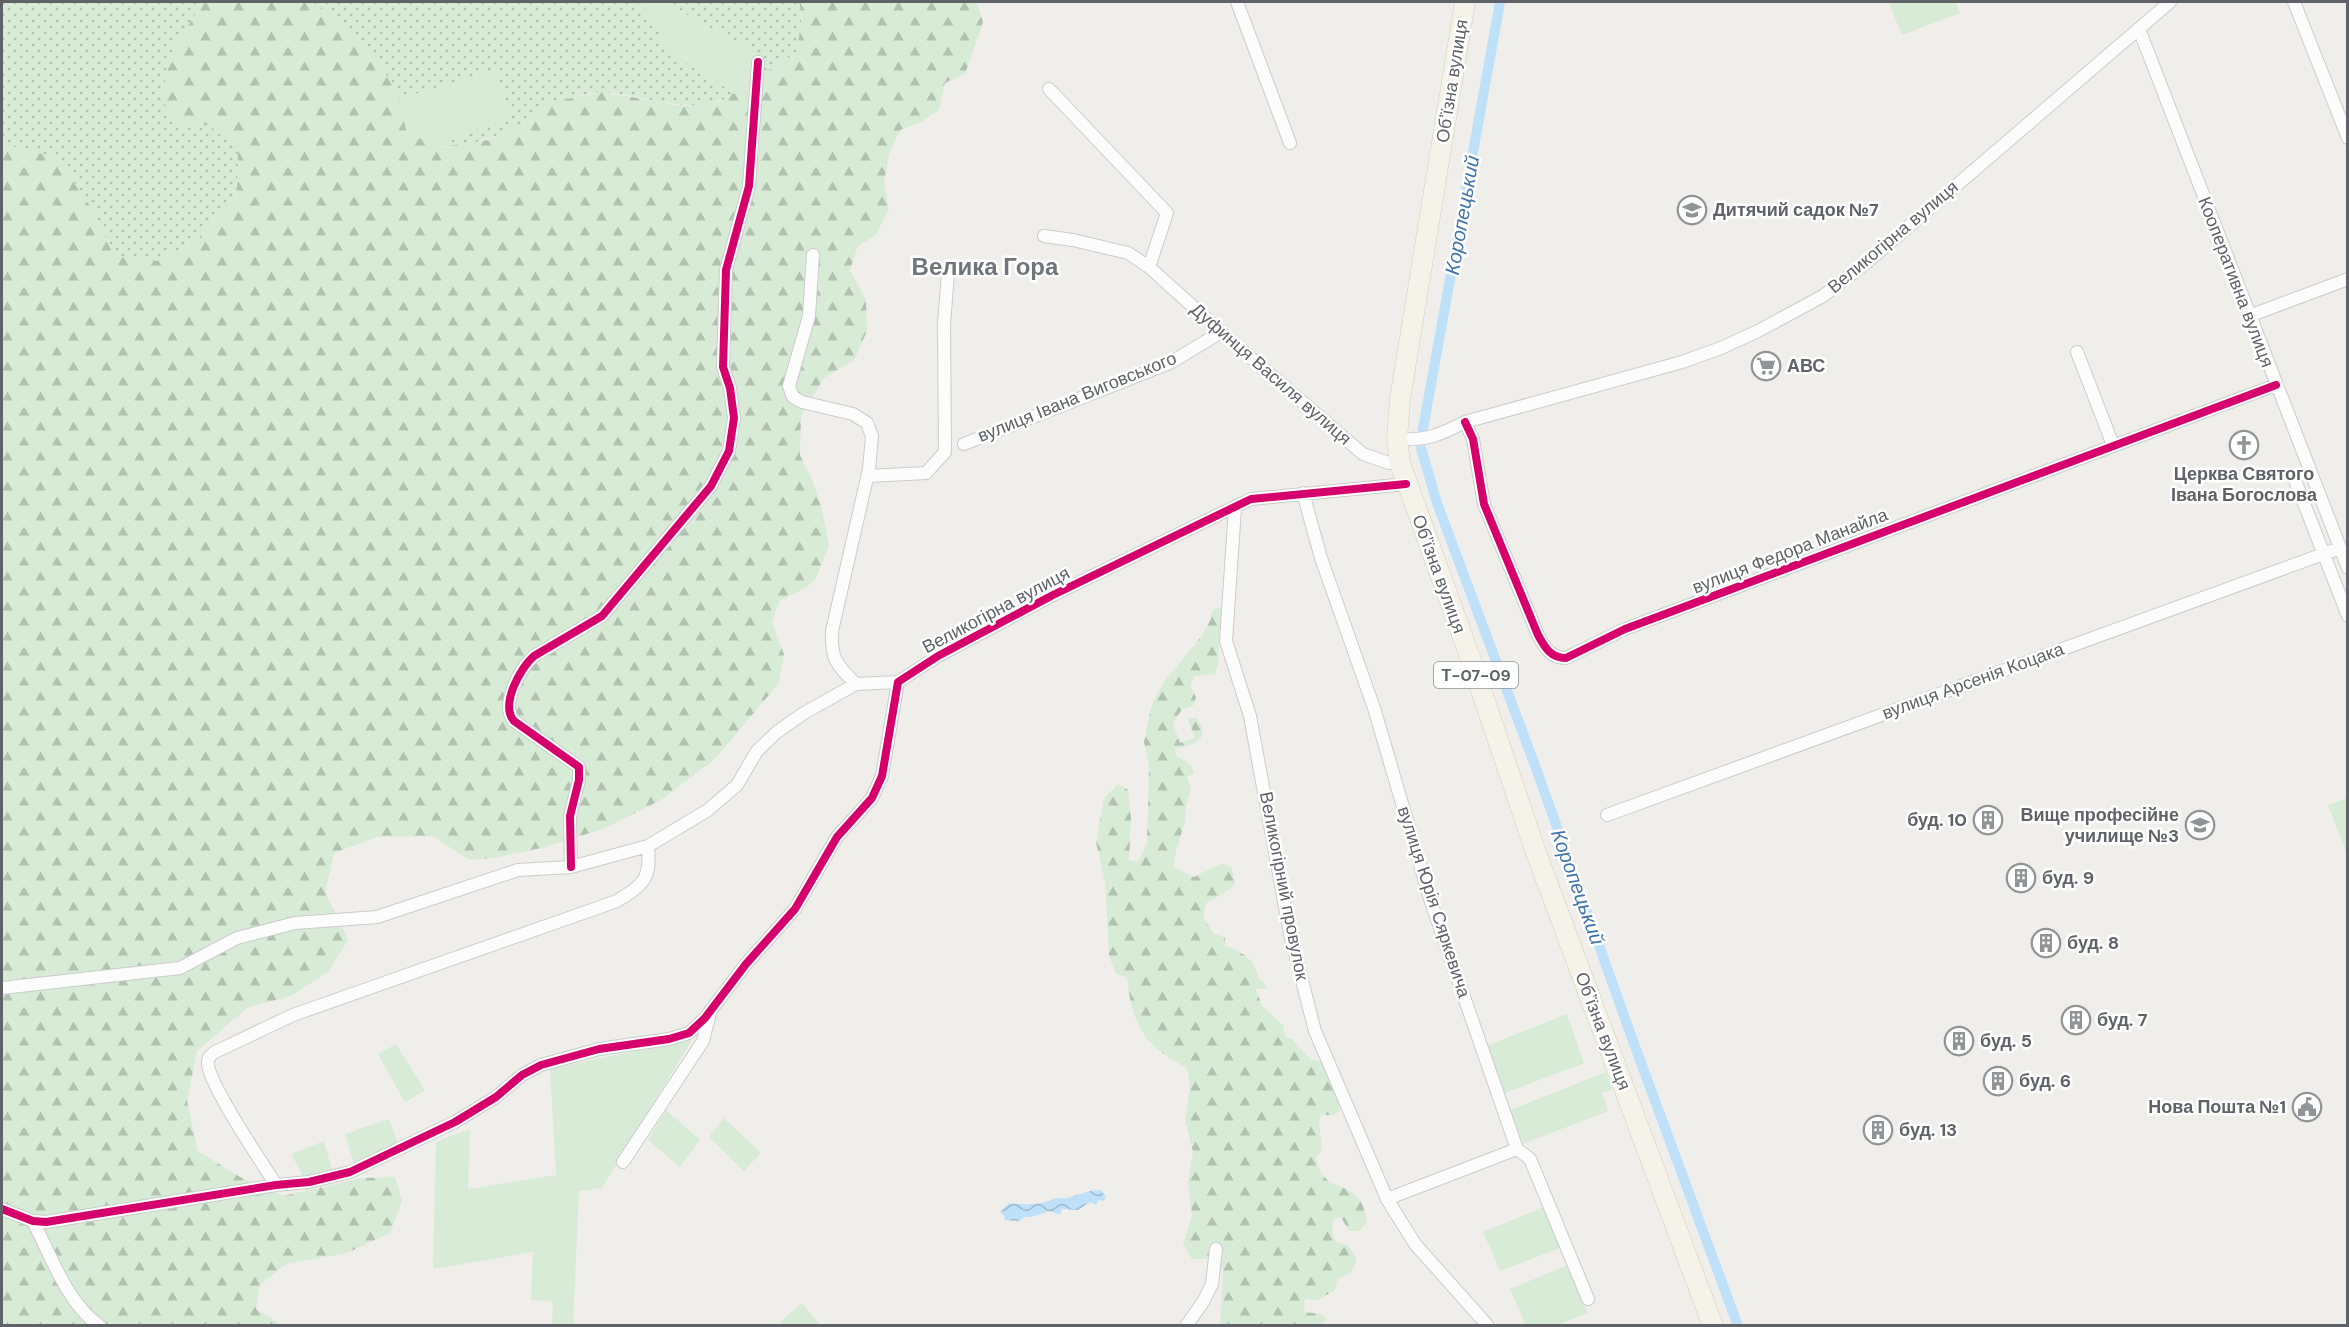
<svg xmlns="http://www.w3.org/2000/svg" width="2349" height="1327" viewBox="0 0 2349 1327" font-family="'DM Sans',sans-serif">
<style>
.grass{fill:url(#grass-dots)}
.forest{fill:url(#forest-firs)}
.garden{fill:#d8ebd6}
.water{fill:url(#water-waves)}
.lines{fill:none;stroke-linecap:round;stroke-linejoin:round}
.canal{stroke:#bfe0f9;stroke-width:10}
.minor-casing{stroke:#cbcccc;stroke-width:14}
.primary-casing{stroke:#d7ceb8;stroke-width:21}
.minor{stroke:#fdfcfc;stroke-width:12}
.primary{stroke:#f4f2e9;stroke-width:20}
.cycleway-casing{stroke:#fff;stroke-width:11}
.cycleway{stroke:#d6006c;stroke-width:8}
.labels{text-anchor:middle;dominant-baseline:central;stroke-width:5;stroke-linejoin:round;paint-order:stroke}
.shield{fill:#fff;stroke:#8f9295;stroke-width:1.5}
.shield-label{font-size:16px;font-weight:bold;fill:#5f6368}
.street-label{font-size:18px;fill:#5f6368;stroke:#fff}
.poi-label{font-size:18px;font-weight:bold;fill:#5f6368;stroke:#fff;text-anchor:start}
.water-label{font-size:20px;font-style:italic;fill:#4174aa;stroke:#fff}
.district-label{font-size:24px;font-weight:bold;fill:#70757a;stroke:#fff}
</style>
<defs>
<pattern id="grass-dots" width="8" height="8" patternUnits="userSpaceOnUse" patternTransform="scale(1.5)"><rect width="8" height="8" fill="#d8ebd6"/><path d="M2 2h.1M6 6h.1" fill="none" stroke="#b2c2b1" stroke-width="1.8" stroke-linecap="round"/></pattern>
<pattern id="forest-firs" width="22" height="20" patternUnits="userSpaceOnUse" patternTransform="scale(1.5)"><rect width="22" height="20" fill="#d8ebd6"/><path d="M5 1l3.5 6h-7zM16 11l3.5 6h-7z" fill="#b2c2b1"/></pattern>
<pattern id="water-waves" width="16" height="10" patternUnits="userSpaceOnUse" patternTransform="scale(1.5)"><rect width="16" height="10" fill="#bfe0f9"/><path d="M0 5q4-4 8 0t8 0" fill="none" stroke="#9eb9cd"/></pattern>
</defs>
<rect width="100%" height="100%" fill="#efeeea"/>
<path class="grass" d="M2 2H203L168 58 209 125 239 150 237 191 200 239 156 261 114 256 95 214 59 158 2 144Z
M312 2H640L639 4 657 23 662 35 735 94C692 118 650 96 605 92 598 91 557 100 551 103 544 106 540 114 534 118 513 132 457 153 434 144L511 118 495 70 399 99 373 50Z
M663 2H799L802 14 797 52 753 82 755 52Z"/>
<path class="forest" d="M203 2H312L373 50 399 99 407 133 442 147 488 140 533 118 551 102 603 92 682 106 720 102 797 52 802 14 799 2H977L983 22 965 74 945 83 939 110 921 122 900 130 889 154 884 183 889 209 876 235 858 246 850 270 866 300 867 331 854 360 824 378 801 416 800 455 813 482 822 510 829 546 816 578 807 587 779 601 772 622 784 654 779 683 715 759 661 800 603 829 541 848 493 858 470 860 432 836 377 837 334 853 325 892 348 940 329 971 291 996 248 1007 197 1051 187 1101 198 1151 240 1177 283 1196 362 1178 395 1177 402 1201 390 1233 347 1253 286 1264 260 1285 256 1309 281 1325H2V144L59 158 95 214 114 256 156 261 200 239 237 191 238 150 209 125 183 127 162 101 168 58Z
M1224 607 1219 631 1218 666 1215 674 1194 676 1190 686 1196 697 1193 706 1182 709 1173 724 1180 743 1195 737 1187 718H1197C1212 741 1193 745 1175 748L1176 755 1191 765 1194 773 1187 777 1191 789 1186 807 1185 822 1177 847 1173 867 1194 877 1223 863 1232 869 1235 884 1224 893 1206 903 1203 917 1214 934 1225 937V946C1244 953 1254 958 1259 979L1264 982 1267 989H1256L1262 1006 1283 1025 1285 1037 1292 1039 1311 1060 1320 1061 1335 1089 1340 1111 1333 1115H1321L1319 1122 1322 1149 1316 1158C1325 1193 1340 1178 1359 1199 1364 1204 1365 1215 1367 1222L1360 1231H1349L1341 1217 1333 1220 1332 1233 1336 1242 1348 1245 1357 1259C1354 1270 1350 1275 1338 1278L1334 1291 1317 1300 1305 1299 1304 1312 1321 1314 1327 1318 1321 1325H1220L1223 1268 1208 1259H1192L1183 1245 1192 1215 1188 1181 1193 1152 1185 1119 1190 1086 1187 1068C1143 1045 1132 1025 1127 977L1116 974 1109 956 1105 882 1096 842 1104 798 1118 784 1128 790 1131 818 1129 860 1138 862 1147 843 1149 766 1144 742 1151 707 1163 683 1201 637 1211 619V613L1216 608Z"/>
<path class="garden" d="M640 2H663L755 52 751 104 662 48C661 28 652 19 639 4Z
M1894 2H1955L1960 13 1902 35 1889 3Z
M495 70 512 118 434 144 407 133 399 99Z
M2347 798V855L2328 805Z
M1567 1014 1584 1063 1502 1094 1486 1046Z
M692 1040 602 1188 579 1191 573 1325H552L553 1302 531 1300 533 1252 433 1269 436 1142 470 1129 468 1189 556 1175 550 1068Z
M396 1044 425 1090 405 1103 378 1054Z
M1606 1072 1612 1089 1602 1093 1608 1111 1523 1144 1510 1110Z
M666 1110 700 1140 680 1167 648 1140Z
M724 1118 761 1153 744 1171 709 1137Z
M389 1119 398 1144 354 1164 345 1134Z
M324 1141 332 1170 303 1176 291 1154Z
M1547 1206 1563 1247 1500 1271 1483 1232Z
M1568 1265 1588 1313 1558 1325H1526L1510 1289Z
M802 1303 820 1325H782L780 1322Z"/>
<path class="water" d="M1101 1190 1106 1197 1104 1201 1099 1200 1096 1205 1090 1202 1078 1210 1062 1209 1060 1215 1050 1211 1031 1217H1024L1019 1221 1004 1220 1005 1217 1000 1212 1009 1203C1023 1205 1044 1205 1055 1198 1071 1201 1085 1189 1101 1190Z"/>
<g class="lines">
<path class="canal" d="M1423 429 1500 2
M1421 448 1437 503 1537 771 1633 1041 1738 1326"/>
<g class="minor-casing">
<path id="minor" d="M1237 2 1290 143
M2294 2 2348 138
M2139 29 2348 568
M1049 89 1167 213 1149 267
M1044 236 1073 240 1128 253 1149 267 1221 332 1363 454 1389 463H1400
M813 255 809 316 789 386 793 397 802 402 853 414 867 423 872 436 869 469 832 631C831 660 836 664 856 684
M2249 316 2348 279
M2077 352 2113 445
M1465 422 1473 439 1484 504 1538 635C1545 648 1551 658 1566 658L1625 629 2276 385
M1397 439C1426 441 1440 435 1465 422L1682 362 1721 348 1758 331 1823 296 1866 263 2170 2
M964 444 1170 363 1221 332
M868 476 926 473 945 452 944 324 948 273
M2296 483 2348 616
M1303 493 1321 558 1374 708 1431 902 1517 1149 1530 1159 1588 1299
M1235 508 1226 641 1250 716 1290 934 1315 1031 1387 1199 1415 1244 1488 1326
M1607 815 2340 548
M571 867 570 816 579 780V767L514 721C500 705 520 668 534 656L602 616 711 486 729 451 734 418 730 388 723 367 726 270 749 186 758 62
M2 988 180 968 237 938 295 923 377 917 518 870 571 867 648 846 708 810 737 785 757 751 777 732 804 713 856 684 898 682
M623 1162 703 1041 710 1013
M276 1185C263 1164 207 1082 208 1063 208 1057 211 1055 215 1052L293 1015 617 901C644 884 651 879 648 846
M1387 1199 1517 1149
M2 1209 33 1221 46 1222 276 1185 309 1182 350 1172 455 1122 496 1097 522 1075 541 1065 599 1049 669 1039 689 1033 705 1018 746 964 795 909 837 837 872 798 882 776 898 682 938 656 1053 595 1251 499 1406 484
M33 1221C50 1254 68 1305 100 1326
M1186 1326 1203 1302 1212 1284 1216 1249"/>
</g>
<g class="primary-casing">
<path id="primary" d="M1465 2 1400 399 1397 439 1400 463 1471 660 1535 850 1713 1326"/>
</g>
<use href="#minor" class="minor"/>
<use href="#primary" class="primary"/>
<g class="cycleway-casing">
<path id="cycleway" d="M1465 422 1473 439 1484 504 1538 635C1545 648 1551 658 1566 658L1625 629 2276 385
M571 867 570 816 579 780V767L514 721C500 705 520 668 534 656L602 616 711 486 729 451 734 418 730 388 723 367 726 270 749 186 758 62
M2 1209 33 1221 46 1222 276 1185 309 1182 350 1172 455 1122 496 1097 522 1075 541 1065 599 1049 669 1039 689 1033 705 1018 746 964 795 909 837 837 872 798 882 776 898 682 938 656 1053 595 1251 499 1406 484"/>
</g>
<use href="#cycleway" class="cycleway"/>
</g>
<defs>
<g id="school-ring" transform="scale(1.5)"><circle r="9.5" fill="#fff" stroke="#919496" stroke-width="1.5"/><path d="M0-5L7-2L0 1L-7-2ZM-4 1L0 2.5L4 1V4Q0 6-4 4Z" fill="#919496"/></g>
<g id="supermarket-ring" transform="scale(1.5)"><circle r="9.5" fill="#fff" stroke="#919496" stroke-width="1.5"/><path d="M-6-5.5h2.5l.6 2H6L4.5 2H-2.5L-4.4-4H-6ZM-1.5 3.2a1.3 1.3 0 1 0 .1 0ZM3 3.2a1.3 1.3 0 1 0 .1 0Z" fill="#919496"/></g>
<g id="church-ring" transform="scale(1.5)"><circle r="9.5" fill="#fff" stroke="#919496" stroke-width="1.5"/><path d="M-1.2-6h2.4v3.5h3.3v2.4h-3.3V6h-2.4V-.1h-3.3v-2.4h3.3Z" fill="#919496"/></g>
<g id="building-ring" transform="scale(1.5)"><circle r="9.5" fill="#fff" stroke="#919496" stroke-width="1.5"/><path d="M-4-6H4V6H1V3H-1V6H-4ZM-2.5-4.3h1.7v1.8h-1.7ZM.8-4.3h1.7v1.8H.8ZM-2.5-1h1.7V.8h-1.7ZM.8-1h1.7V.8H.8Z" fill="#919496"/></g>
<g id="university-ring" transform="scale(1.5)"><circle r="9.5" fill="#fff" stroke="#919496" stroke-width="1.5"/><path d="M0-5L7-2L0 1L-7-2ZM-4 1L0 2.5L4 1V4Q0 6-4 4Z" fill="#919496"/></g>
<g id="civic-ring" transform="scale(1.5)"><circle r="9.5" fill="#fff" stroke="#919496" stroke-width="1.5"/><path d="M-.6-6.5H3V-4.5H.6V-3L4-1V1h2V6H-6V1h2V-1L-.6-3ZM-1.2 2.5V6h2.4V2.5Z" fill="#919496"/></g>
</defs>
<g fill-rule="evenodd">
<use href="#school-ring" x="1692" y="210"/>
<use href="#supermarket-ring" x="1766" y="366"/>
<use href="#church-ring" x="2244" y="445"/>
<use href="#building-ring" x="1988" y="820"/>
<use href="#university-ring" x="2200" y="825"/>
<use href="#building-ring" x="2021" y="878"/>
<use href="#building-ring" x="2046" y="943"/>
<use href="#building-ring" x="2076" y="1020"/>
<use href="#building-ring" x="1959" y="1041"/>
<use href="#building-ring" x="1998" y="1081"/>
<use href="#civic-ring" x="2307" y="1107"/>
<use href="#building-ring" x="1878" y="1130"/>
</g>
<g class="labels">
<rect class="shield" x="1434" y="662" width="84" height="26" rx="4.5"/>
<g class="shield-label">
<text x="1476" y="675">Т-07-09</text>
</g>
<g class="street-label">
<text transform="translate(1452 81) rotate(-81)">Обʼїзна вулиця</text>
<text transform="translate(1893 237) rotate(-40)">Великогірна вулиця</text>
<text transform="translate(2236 282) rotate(69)">Кооперативна вулиця</text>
<text transform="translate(1271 374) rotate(41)">Дуфинця Василя вулиця</text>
<text transform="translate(1077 397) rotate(-22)">вулиця Івана Виговського</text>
<text transform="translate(1790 551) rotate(-21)">вулиця Федора Манайла</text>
<text transform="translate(1439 574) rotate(70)">Обʼїзна вулиця</text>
<text transform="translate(996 610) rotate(-28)">Великогірна вулиця</text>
<text transform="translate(1973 681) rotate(-20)">вулиця Арсенія Коцака</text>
<text transform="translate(1284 886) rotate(79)">Великогірний провулок</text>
<text transform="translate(1434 902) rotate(72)">вулиця Юрія Сяркевича</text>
<text transform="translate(1603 1031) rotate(69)">Обʼїзна вулиця</text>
</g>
<g class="poi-label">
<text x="1713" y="210">Дитячий садок №7</text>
<text x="1787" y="366">АВС</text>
<text x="2244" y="474" text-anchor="middle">Церква Святого<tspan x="2244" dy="21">Івана Богослова</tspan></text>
<text x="2179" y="815" text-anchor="end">Вище професійне<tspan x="2179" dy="21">училище №3</tspan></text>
<text x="1967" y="820" text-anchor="end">буд. 10</text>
<text x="2042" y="878">буд. 9</text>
<text x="2067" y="943">буд. 8</text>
<text x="2097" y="1020">буд. 7</text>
<text x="1980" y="1041">буд. 5</text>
<text x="2019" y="1081">буд. 6</text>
<text x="2286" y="1107" text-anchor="end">Нова Пошта №1</text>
<text x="1899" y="1130">буд. 13</text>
</g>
<g class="water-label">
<text transform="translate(1462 215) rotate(-80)">Коропецький</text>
<text transform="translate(1578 887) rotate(70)">Коропецький</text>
</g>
<g class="district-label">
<text x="985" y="266">Велика Гора</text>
</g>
</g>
<rect width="2349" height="1327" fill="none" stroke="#5f6368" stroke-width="6"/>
</svg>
